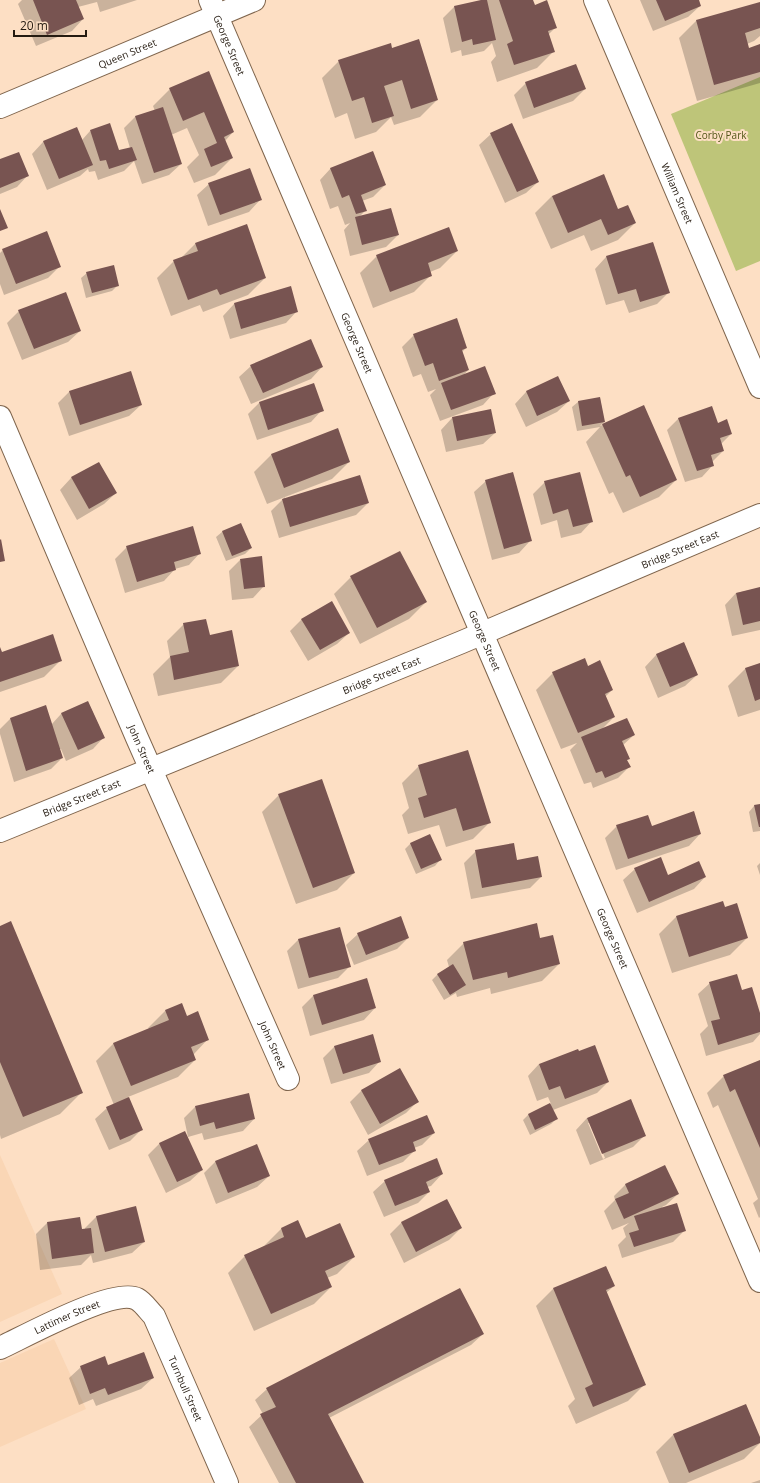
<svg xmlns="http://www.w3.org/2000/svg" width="760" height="1483" viewBox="0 0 760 1483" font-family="'Open Sans',sans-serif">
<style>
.built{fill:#fad6b5}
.green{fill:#bec579}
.shadow{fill:#0003;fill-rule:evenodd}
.building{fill:#785451}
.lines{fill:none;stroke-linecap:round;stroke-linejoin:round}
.minor-casing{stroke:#7f654d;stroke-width:24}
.minor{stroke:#fff;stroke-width:22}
.labels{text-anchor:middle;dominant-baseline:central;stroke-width:4;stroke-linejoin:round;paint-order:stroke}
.street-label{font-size:10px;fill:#251b11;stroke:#fddfc4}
.park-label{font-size:10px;fill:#535719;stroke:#fddfc4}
</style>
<rect width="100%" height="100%" fill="#fddfc4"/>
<path class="built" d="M0 1155 62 1294 0 1322Z
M54 1339 86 1409 0 1447V1363Z"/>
<path class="green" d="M760 77V261L736 271 671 114Z"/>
<path class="shadow" d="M22 0H137L100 12 97 2 78 7 83 19 72 31 36 46 18 4Z
M485 0H532L534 6 556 27 548 35 554 51 537 68 497 82 491 62 496 56 492 43 484 51 462 56 461 50 451 53 443 18 454 7Z
M640 0H697L700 6 688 17 653 31Z
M760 3V36L754 41 747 44 748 49 760 45V83L697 101 679 38 696 21Z
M392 49 437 100 420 117 394 125 391 117 376 132 355 139 347 113 335 118 322 78 339 61Z
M208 73 233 132 225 141 232 158 215 175 194 183 187 167 199 155 187 128 171 135 181 164 169 175 142 184 134 161 124 171 98 180 95 171 89 172 88 169 80 176 47 190 32 154 43 142 76 128 82 140 90 131 119 152 130 148 124 128 135 117 155 111 153 106 170 89Z
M526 83 585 89 573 101 523 119 514 95Z
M491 134 538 182 526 193 505 203 479 145Z
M0 161 28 175 17 187 0 194Z
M331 168 385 185 373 197 362 201 366 210 359 217 398 235 386 247 350 256 344 230 350 223 345 225 338 206 330 209 320 180Z
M209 184 260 200 249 212 208 226 197 195Z
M552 196 618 210 635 223 618 240 591 251 584 235 551 249 535 213Z
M653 243 668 293 657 304 629 313 624 300 606 305 595 269 606 257Z
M195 244 265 278 248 295 203 312 200 305 171 316 157 278 174 261 181 258Z
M3 250 60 266 48 278 4 295 0 284V253Z
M457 251 440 268 430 272 431 275 414 292 373 308 360 273 377 256Z
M87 273 118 285 112 291 86 298 81 278Z
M290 288 297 311 286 323 230 339 223 316 234 304Z
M19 311 80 331 68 342 22 360 7 323Z
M414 335 466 348 462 352 468 370 463 376 494 393 483 405 440 421 430 395 436 389 428 392 421 374 413 377 402 347Z
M251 366 322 367 311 379 251 404 239 377Z
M130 372 141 405 129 416 69 436 58 403 69 392Z
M558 378 569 401 557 412 526 427 515 404 526 392Z
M600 398 604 422 600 426 644 407 676 480 659 497 623 513 613 492 609 494 586 442 600 427 577 431 572 407 578 402Z
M259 403 322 410 311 422 257 440 248 414Z
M452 418 495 433 483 444 446 452 441 430Z
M679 418 717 424 731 434 721 444 723 451 712 462 713 465 702 477 685 482 667 430Z
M271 455 349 462 332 479 285 497V499L368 503 356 515 279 538 271 511 285 497 267 504 254 472Z
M99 463 116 493 104 504 77 520 60 490 71 478Z
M486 481 530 541 519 553 492 560 474 492Z
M545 482 592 521 581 533 561 538 557 520 541 525 533 494Z
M240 524 251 548 245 554 226 561 216 537 222 532Z
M127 547 200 553 189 565 175 569 164 581 125 593 115 559Z
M240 560 264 586 253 598 232 600 229 571Z
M351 577 426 602 409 619 360 644 334 594Z
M760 588V630L732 636 725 605 736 593Z
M302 619 349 633 337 644 308 661 290 631Z
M184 624 209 636 238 666 221 683 158 696 153 674 170 657 167 641Z
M683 644 697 675 685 686 658 698 645 667 656 655Z
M0 649 1 653 61 660 44 677 0 692Z
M760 665V710L738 717 728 686 745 669Z
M587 667 612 690 605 697 614 717 601 730 634 735 623 745 629 758 626 761 629 767 618 778 593 788 591 782 584 784 570 750 577 743 561 749 536 690 553 673Z
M88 702 104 737 93 749 66 761 61 749H59L62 758 51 769 14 782 0 734V729L10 719 51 725 61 714Z
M419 766 490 822 473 839 446 847 439 825 408 834 402 815 409 808 402 783Z
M279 795 354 873 337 890 296 904 262 812Z
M760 805V831L753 832 749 812 754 806Z
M617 826 651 827 700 834 689 846 616 870 605 838Z
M411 843 440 860 435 866 416 874 405 849Z
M476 851 517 861 541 877 530 888 471 899 464 863Z
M760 863V875L757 866Z
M635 869 668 876 705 877 694 889 637 913 623 880Z
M724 908 747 938 730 955 672 973 659 934 676 917Z
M0 927 82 1092 60 1114 1 1139 0 1135Z
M358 934 408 938 397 949 354 965 346 945Z
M299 939 350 966 338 978 298 989 287 951Z
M540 940 559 964 542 981 491 994 490 988 457 997 456 993 444 1000 432 980 437 975 449 967 447 960 464 943Z
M710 983 742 992 760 1016V1034L753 1042 706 1056 700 1034 708 1026 698 994Z
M313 996 375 1008 364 1020 310 1036 302 1007Z
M165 1011 186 1017 208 1039 193 1055 195 1060 178 1077 128 1097 142 1129 130 1141 109 1150 95 1119 107 1108 114 1105 96 1061 113 1044 149 1029 148 1028Z
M335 1046 380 1061 369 1073 331 1084 323 1058Z
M760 1061V1217L759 1218 753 1203 758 1199 718 1105 713 1108 707 1093 724 1076Z
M539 1064 608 1082 597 1093 553 1110 557 1118 551 1124 530 1135 523 1120 528 1115 551 1104 548 1097 537 1101 528 1076Z
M399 1070 417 1102 406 1113 368 1135 350 1102 361 1091Z
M195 1107 254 1119 243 1131 204 1140 202 1133 188 1137 184 1118Z
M587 1118 645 1135 633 1147 590 1165 576 1130ZM588 1123H590L605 1158 603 1159Z
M434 1133 422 1145 414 1148 415 1150 403 1162 367 1176 357 1151 369 1140Z
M160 1143 202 1170 190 1181 166 1193 148 1155Z
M215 1162 269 1176 257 1187 216 1204 204 1173Z
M665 1166 678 1194 666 1205 662 1207 685 1230 673 1242 622 1258 618 1245 626 1237 623 1228 629 1223 612 1230 604 1211 615 1200 614 1196 625 1185Z
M442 1174 431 1186 427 1187 429 1192 418 1203 384 1217 373 1192 385 1181Z
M446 1200 461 1228 449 1240 404 1263 390 1234 401 1223Z
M135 1207 144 1242 132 1253 93 1263 91 1255 81 1265 40 1270 36 1234 47 1223 81 1230 85 1229V1228L96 1217Z
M298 1222 306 1240 354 1257 337 1274 327 1278 331 1287 314 1304 254 1331 228 1273 245 1256 264 1246 281 1229Z
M606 1267 614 1286 606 1293 645 1384 628 1401 576 1424 568 1406 575 1399 536 1306 553 1289Z
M483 1334 471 1345 329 1418 363 1483H279L249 1427 263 1414 255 1400 267 1389Z
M108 1366 153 1378 141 1389 96 1406 93 1399 79 1405 69 1378 81 1367Z
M745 1405 760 1443 744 1459 686 1483H669L656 1452 673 1435Z
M760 1480V1483H751Z"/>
<path class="building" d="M33 0H76L84 19 47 35Z
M481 0H487L496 40 473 45 472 39 462 42 454 6Z
M499 0H533L535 5 547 0 557 28 548 31 555 52 514 65 507 44 513 41Z
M656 0H699L701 6 665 21Z
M760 2V28L745 33 749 48 760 44V72L714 85 696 20Z
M419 39 438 100 411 109 402 80 384 86 394 116 372 123 364 97 352 101 338 60 391 43 392 48Z
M576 64 586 89 534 108 525 82Z
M209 71 234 132 224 137 233 158 211 167 204 149 217 143 204 112 183 121 169 88Z
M163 107 182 164 154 173 135 116Z
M110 123 119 150 132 147 137 160 109 169 106 160 100 161 90 130Z
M512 123 539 182 517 192 490 133Z
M77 127 93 165 59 179 43 141Z
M373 151 386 185 361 195 367 211 356 214 349 195 342 198 330 168Z
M19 152 29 176 0 188V159Z
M250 168 262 200 220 215 208 183Z
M604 174 618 209 628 205 636 223 608 235 601 219 568 233 552 196Z
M391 208 399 235 362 245 355 217Z
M0 209 8 228 0 231Z
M247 224 266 278 220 295 217 289 188 300 173 260 198 251 195 243Z
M449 227 458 251 428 263 432 276 390 292 376 255Z
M47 231 61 267 16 284 2 249Z
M653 242 670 293 640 302 636 289 618 294 606 256Z
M114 265 119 286 92 293 86 272Z
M291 286 298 312 241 329 234 303Z
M66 292 81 331 34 349 18 310Z
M457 318 467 348 462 350 469 370 439 381 433 363 425 366 413 334Z
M311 339 323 367 263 393 250 365Z
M485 366 496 394 451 410 441 383Z
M131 371 142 405 80 425 69 391Z
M558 376 570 401 537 416 526 391Z
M314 383 324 411 268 430 259 402Z
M600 397 605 422 582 426 578 401Z
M644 405 677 480 640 497 630 475 626 477 602 424Z
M712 406 718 423 727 419 732 434 720 438 724 451 711 455 714 466 697 471 678 418Z
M491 409 496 433 457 441 452 417Z
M338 428 350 462 284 488 271 454Z
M99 462 117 493 89 509 71 477Z
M513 472 532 541 504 549 485 480Z
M580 472 593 522 573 527 568 509 553 514 544 481Z
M360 475 369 503 290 527 282 499Z
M241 523 252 548 232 556 222 531Z
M193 526 201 554 174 562 176 570 137 582 126 546Z
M1 539 5 561 0 562V540Z
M400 551 427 602 377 628 350 576Z
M262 556 265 587 244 589 240 559Z
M760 587V621L743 625 736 593Z
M332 601 350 633 320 650 301 619Z
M206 619 210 635 232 630 239 666 174 680 170 656 189 652 183 623Z
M53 634 62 661 0 682V647L2 652Z
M684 642 698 675 670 687 656 654Z
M585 658 588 666 600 660 613 690 605 694 615 717 578 733 552 672Z
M760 663V699L755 701 745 668Z
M88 701 105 738 78 750 61 713Z
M46 705 63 758 26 771 10 718Z
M627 718 635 735 622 741 630 759 627 760 631 767 605 778 602 771 596 773 581 737Z
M468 750 491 823 463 831 456 808 424 818 418 798 427 795 418 765Z
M322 779 355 873 313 888 278 794Z
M760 804V827H759L754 805Z
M694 811 701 834 628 859 616 825 648 815 652 826Z
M430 834 442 860 421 869 410 843Z
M514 843 517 860 538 856 542 877 482 888 475 850Z
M661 857 668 875 699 861 706 877 649 902 634 868Z
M723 901 725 907 737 903 748 938 689 957 676 916Z
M401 916 409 938 366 955 357 933Z
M11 921 83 1093 23 1117 0 1062V926Z
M537 923 540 938 553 935 560 964 508 978 507 972 473 980 463 942Z
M340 927 351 967 309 978 298 939Z
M453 964 466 985 450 995 437 974Z
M737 974 742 990 752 987 760 1013V1032L718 1045 711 1021 720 1019 709 982Z
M367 978 376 1008 322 1025 313 995Z
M182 1003 187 1016 198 1011 209 1040 191 1047 196 1060 131 1086 113 1043 169 1020 165 1010Z
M373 1034 381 1062 343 1074 334 1046Z
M595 1045 609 1082 565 1099 560 1086 549 1090 539 1064 578 1049 579 1051Z
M760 1060V1148L735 1089 730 1092 723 1075Z
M400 1068 419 1102 380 1124 361 1090Z
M249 1093 255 1119 216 1129 214 1122 200 1126 195 1106Z
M129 1097 143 1130 120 1140 106 1107Z
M631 1099 646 1136 602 1154 587 1118Z
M550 1103 558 1119 535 1130 528 1114Z
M427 1115 435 1133 413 1142 416 1151 379 1165 368 1139Z
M185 1131 203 1170 177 1182 159 1143Z
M257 1144 270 1176 228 1193 215 1161Z
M437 1158 443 1174 426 1182 430 1192 395 1206 384 1180Z
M665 1165 679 1194 624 1219 615 1199 629 1193 625 1184Z
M447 1199 462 1228 416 1252 401 1222Z
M677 1203 686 1231 634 1247 629 1233 639 1230 634 1216Z
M136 1206 145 1242 105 1252 96 1216Z
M80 1217 82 1229 91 1228 94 1253 52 1259 47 1222Z
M298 1220 306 1238 340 1223 355 1257 325 1271 332 1287 271 1314 244 1255 284 1237 281 1228Z
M606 1266 615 1286 606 1290 646 1385 593 1407 585 1388 593 1384 553 1288Z
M460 1288 484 1334 328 1414 364 1483H296L260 1414 276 1407 266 1388Z
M144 1352 154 1378 108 1395 105 1388 90 1394 80 1366 105 1356 108 1365Z
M746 1404 760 1437V1443L689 1473 673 1434Z"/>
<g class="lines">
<g class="minor-casing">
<g id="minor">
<path id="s1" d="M210 0 760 1281"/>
<path id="s2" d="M595 0 760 387"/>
<path id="s3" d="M0 107 254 0"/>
<path id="s4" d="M0 417 137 738 288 1079"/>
<path id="s5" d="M0 831 462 642 760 515"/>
<path id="s6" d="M0 1348C24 1337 114 1287 137 1299 143 1302 149 1311 154 1316L227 1483"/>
</g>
</g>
<use href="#minor" class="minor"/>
</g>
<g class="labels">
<g class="street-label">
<text stroke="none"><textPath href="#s1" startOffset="49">George Street</textPath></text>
<text stroke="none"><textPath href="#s3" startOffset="138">Queen Street</textPath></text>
<text stroke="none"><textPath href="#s2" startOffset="210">William Street</textPath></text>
<text stroke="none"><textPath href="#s1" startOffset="373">George Street</textPath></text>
<text stroke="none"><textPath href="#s5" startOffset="736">Bridge Street East</textPath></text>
<text stroke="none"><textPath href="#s1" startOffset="697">George Street</textPath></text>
<text stroke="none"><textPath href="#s5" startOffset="412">Bridge Street East</textPath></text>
<text stroke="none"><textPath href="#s4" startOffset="361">John Street</textPath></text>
<text stroke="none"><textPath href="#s5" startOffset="88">Bridge Street East</textPath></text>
<text stroke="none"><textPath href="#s1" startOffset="1021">George Street</textPath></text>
<text stroke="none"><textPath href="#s4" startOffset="685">John Street</textPath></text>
<text stroke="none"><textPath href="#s6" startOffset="74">Lattimer Street</textPath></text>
<text stroke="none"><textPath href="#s6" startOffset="251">Turnbull Street</textPath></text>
</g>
<g class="park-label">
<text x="721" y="135">Corby Park</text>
</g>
</g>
<path d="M14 30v6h72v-6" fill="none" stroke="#251b11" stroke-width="2"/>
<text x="20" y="30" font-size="12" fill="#251b11" stroke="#fddfc4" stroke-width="3" paint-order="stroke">20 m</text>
</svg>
